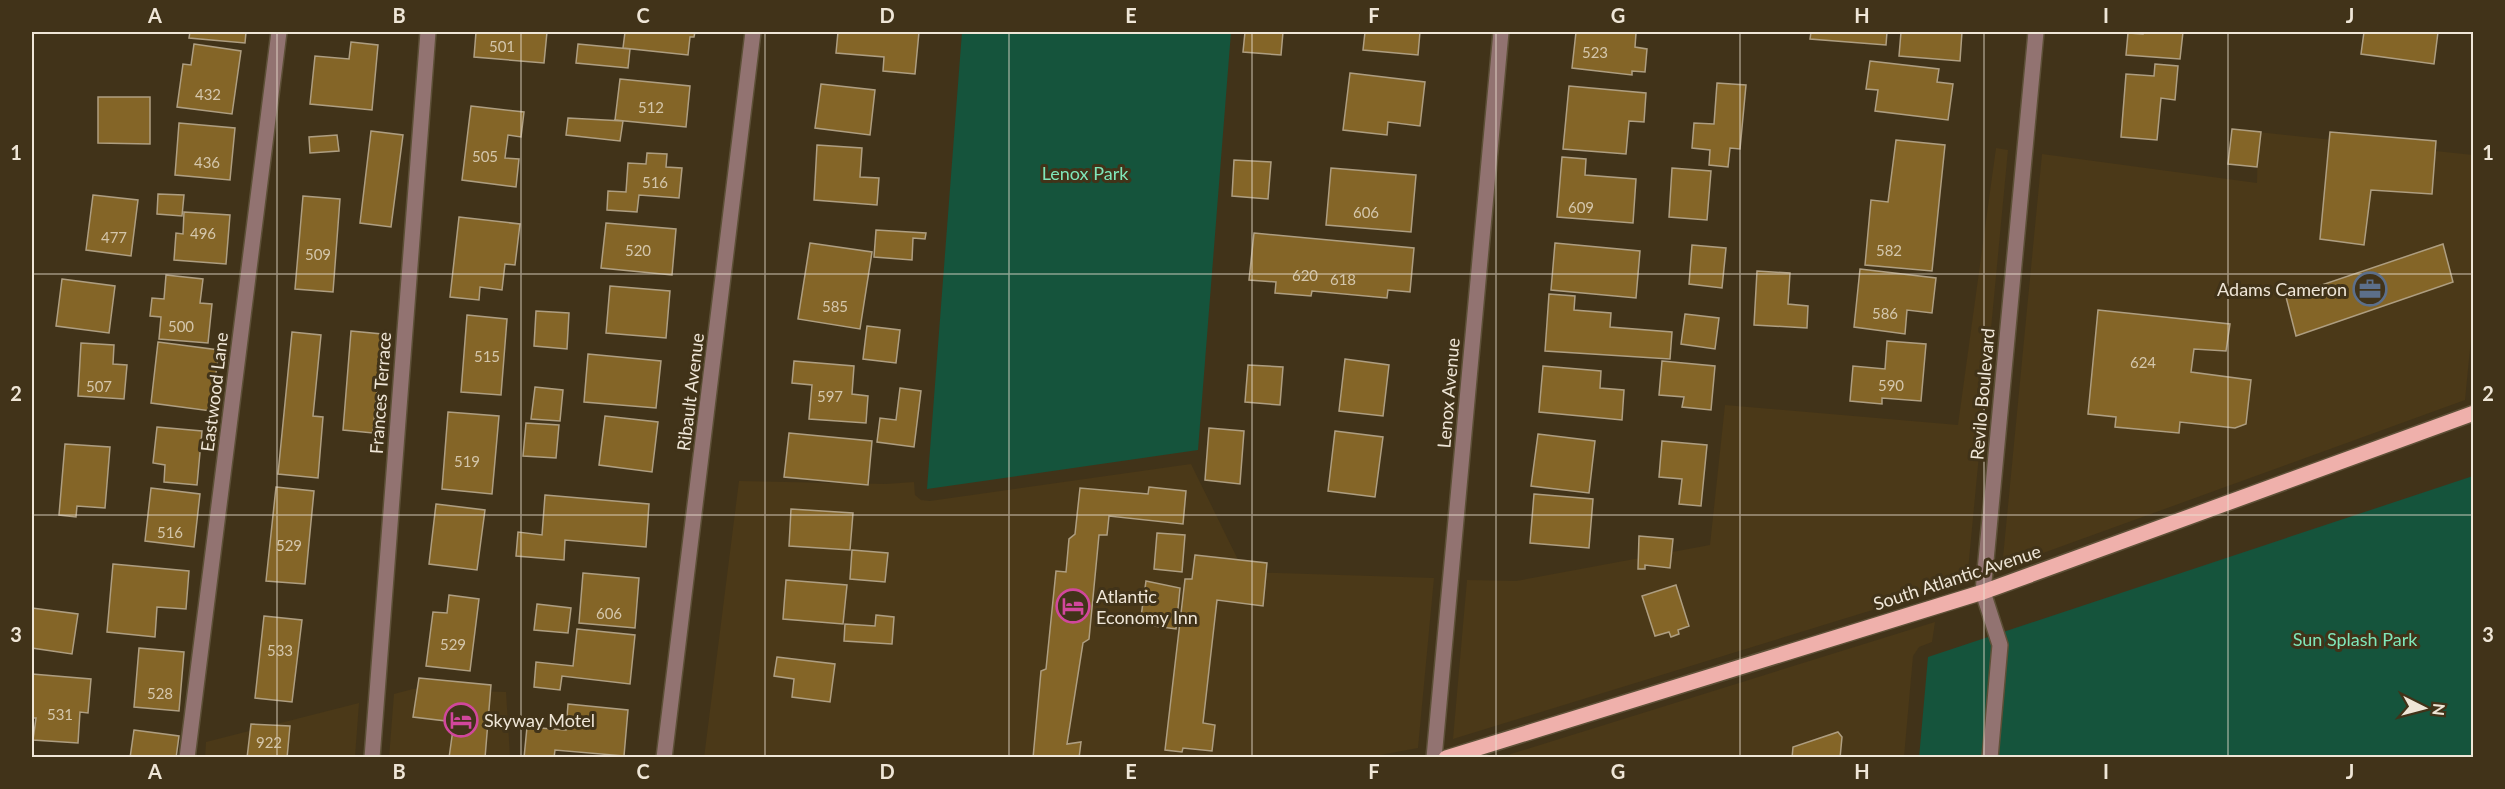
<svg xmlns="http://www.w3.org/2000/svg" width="2505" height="789" viewBox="0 0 2505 789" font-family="Lato,sans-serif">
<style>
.built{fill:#4b3918}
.green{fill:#15543c}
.building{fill:#846527;stroke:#ae9e81;stroke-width:1.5}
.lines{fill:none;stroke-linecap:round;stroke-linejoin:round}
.minor-casing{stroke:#5d5037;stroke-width:18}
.major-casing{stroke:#5d5037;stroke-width:18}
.minor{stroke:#927371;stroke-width:15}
.major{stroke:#efb0ab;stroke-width:15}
.grid{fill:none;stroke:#efe6d7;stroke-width:1.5;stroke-opacity:0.55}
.labels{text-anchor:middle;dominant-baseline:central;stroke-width:6;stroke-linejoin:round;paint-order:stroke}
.number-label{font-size:15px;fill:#d4c6ab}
.park-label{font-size:18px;fill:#7fe7ba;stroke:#413319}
.poi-label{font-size:18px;fill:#efe6d7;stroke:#413319;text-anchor:start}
.street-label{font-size:18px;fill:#efe6d7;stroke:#413319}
.neatline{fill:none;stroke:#efe6d7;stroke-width:2}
.grid-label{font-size:20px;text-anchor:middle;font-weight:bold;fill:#efe6d7}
</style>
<rect width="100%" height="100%" fill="#413319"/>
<path class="built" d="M2258 132 2473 155 2474 308 2465 400 2002 568 2042 154 2257 183Z
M1996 148 2008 150 1967 581 1453 739 1467 580 1516 581 1710 545 1725 405 1958 425Z
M1191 464 1244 572 1434 578 1418 748 1364 758H704L739 481 886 484 914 482 915 495 921 500 930 501Z
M1935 622 1932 642 1919 647 1913 656 1904 757 1498 758Z
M413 689 506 692 510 757 389 758 394 694Z
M359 703 355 757 205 758 206 742Z"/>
<path class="green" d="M962 32H1231L1198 450 927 489Z
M2473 476V757L1919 758 1928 657Z"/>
<path class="building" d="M190 32H246L245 43 189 38Z
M476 32H547L544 63 474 57Z
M625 32H695L694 37H690L688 55 623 48Z
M838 32H919L915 74 883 71 884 57 836 53Z
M1245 32H1283L1281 55 1243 52Z
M1365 32H1420L1418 55 1363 50Z
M1576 32 1636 33 1635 47 1647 49 1645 72 1632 71V75L1572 68Z
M1811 32H1887L1886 45 1810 39Z
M1901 32H1962L1960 61 1899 56Z
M2143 32H2183L2180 59 2126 55 2128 33 2143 34Z
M2364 32H2438L2434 64 2361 54Z
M351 42 378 45 372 110 310 104 315 56 349 59Z
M194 44 241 51 232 114 177 107 183 64 191 65Z
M578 44 630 49 628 68 576 63Z
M1870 61 1939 69 1937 82 1953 84 1948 120 1875 111 1878 90 1866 89Z
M2155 64 2178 66 2175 100 2161 98 2157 140 2121 137 2126 74 2154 76Z
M1350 73 1425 82 1420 126 1388 122 1387 135 1343 130Z
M620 79 690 86 686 127 615 120Z
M1717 83 1746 85 1740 149 1730 148 1728 167 1709 165 1710 150 1692 148 1694 123 1714 124Z
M821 84 875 90 870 135 815 128Z
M1569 86 1646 93 1644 122 1629 121 1626 154 1563 149Z
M98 97H150V144L98 143Z
M471 106 524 112 521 137 508 135 505 158 519 159 516 187 462 180Z
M568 118 623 121 620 141 566 135Z
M179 123 235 128 230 180 175 175Z
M2232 129 2261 132 2257 167 2228 164Z
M371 131 403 135 391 227 360 223Z
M2330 132 2436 141 2432 194 2371 190 2364 245 2320 239Z
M337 135 339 151 310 153 309 137Z
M1896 140 1945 145 1932 271 1865 265 1871 200 1888 202Z
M817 145 862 148 860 177 879 178 877 205 814 200Z
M647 153 667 154 666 167 682 168 679 198 639 195 637 212 607 210 608 191 626 192 628 163 646 164Z
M1562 157 1586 159 1585 175 1636 179 1633 223 1557 217Z
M1234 160 1271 162 1268 199 1232 196Z
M1331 168 1416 175 1411 232 1326 225Z
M1672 168 1711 171 1707 220 1669 217Z
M158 194 184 195 182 216 157 214Z
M93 195 138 200 131 256 86 250Z
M303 196 340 199 333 292 295 289Z
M184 212 230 215 226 264 174 260 176 233 183 234Z
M459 217 520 224 515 265 505 264 502 290 480 287 479 300 450 297Z
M606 223 676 229 672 275 601 268Z
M876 230 926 233 925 239 913 238 912 260 874 257Z
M1254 233 1414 248 1410 292 1388 290 1387 298 1312 291 1311 296 1275 293 1276 282 1249 280Z
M810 243 872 252 860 329 798 319Z
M1555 243 1640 251 1636 298 1551 290Z
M2443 244 2453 282 2296 336 2286 297Z
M1692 245 1726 248 1722 288 1689 284Z
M1860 269 1936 278 1932 313 1907 310 1905 334 1854 327Z
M1757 271 1790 273 1788 304 1808 306 1807 328 1754 325Z
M166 275 203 279 200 303 212 304 208 343 159 339 161 317 150 316 152 298 164 299Z
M62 279 115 286 109 333 56 326Z
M610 286 670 291 666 338 606 333Z
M1549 294 1575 296 1574 310 1611 313 1610 327 1672 332 1670 359 1545 351Z
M2098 310 2230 324 2226 351 2194 349 2191 372 2251 380 2246 424 2235 428 2180 422 2179 433 2115 427 2116 417 2088 414Z
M536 311 569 313 567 349 534 346Z
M1685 314 1719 318 1715 349 1681 344Z
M467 315 507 319 501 395 461 392Z
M867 326 900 330 896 363 863 359Z
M351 331 382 334 373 433 343 430Z
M292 332 321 335 313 416 323 417 318 478 278 474Z
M1887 341 1926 344 1921 401 1882 398V404L1850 401 1853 366 1885 369Z
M158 342 219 350 211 411 151 403Z
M81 343 114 345 113 364 127 365 124 399 78 396Z
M588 354 661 361 656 408 584 402Z
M1345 359 1389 365 1383 416 1339 411Z
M794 361 854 366 852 394 868 396 866 423 809 419 812 385 792 383Z
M1662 361 1715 366 1711 410 1682 407 1684 397 1659 395Z
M1248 365 1283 367 1280 405 1245 402Z
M1543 366 1601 371 1600 388 1624 390 1622 420 1539 412Z
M535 387 563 390 560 421 531 419Z
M900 388 921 391 914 447 877 442 880 418 896 420Z
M448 412 499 416 492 494 442 489Z
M605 416 658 422 652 472 599 465Z
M526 423 559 425 556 458 523 456Z
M157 427 202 431 197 485 164 482 165 465 153 463Z
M1209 428 1244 431 1240 484 1205 480Z
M1335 431 1383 437 1375 497 1328 491Z
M789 433 872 441 868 485 784 477Z
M1538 434 1595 441 1589 493 1531 486Z
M1662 441 1707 445 1701 506 1679 504 1682 479 1659 477Z
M65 444 110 447 105 508 77 506 76 517 59 515Z
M276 487 314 491 305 584 266 581Z
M1149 487 1186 491 1183 524 1109 516 1107 535H1099L1089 639 1083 643 1067 744 1081 742 1079 758H1033L1041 671 1046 669 1056 571 1066 572 1069 539 1075 534 1080 488 1148 494Z
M151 488 200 494 194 547 145 541Z
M1534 494 1593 499 1589 548 1530 543Z
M545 495 649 504 646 547 565 540 564 560 516 556 518 532 542 535Z
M436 504 485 510 477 570 429 564Z
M791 509 853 513 850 550 789 546Z
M1157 533 1185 535 1182 572 1154 569Z
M1639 536 1673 539 1670 568 1645 565V569H1638Z
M852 550 888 553 885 582 850 579Z
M1195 555 1267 563 1263 606 1217 600 1203 723 1215 725 1212 751 1183 748 1182 752 1165 750 1185 579H1192Z
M113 564 189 571 186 609 157 607 155 637 107 632Z
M583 573 639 578 635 628 579 623Z
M786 580 847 585 843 624 783 619Z
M1146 581 1180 588 1176 629 1140 624Z
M1676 585 1689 626 1678 630 1679 634 1671 637 1669 632 1655 636 1642 596Z
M449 595 479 599 470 671 426 666 433 612 447 613Z
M537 604 571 608 568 633 534 630Z
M32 608 78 614 72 654 32 648Z
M876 615 894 617 892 644 844 641 845 624 875 626Z
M264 616 302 620 292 702 255 698Z
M577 629 635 635 630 684 562 676 560 690 534 687 536 662 573 666Z
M139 648 184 652 179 711 134 707Z
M777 657 835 664 830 702 792 697 794 679 774 676Z
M32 674 91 679 88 713 80 712 78 743 33 740 36 718H32Z
M419 678 491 685 485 758H449L454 722 413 717Z
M568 704 628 710 624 756 555 750 554 758H524L527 727 566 730Z
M251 724 290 726 287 758H247Z
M134 730 179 736 176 758H130Z
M1838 732 1842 737 1840 758H1792L1793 747Z"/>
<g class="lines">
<g class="minor-casing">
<path id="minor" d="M187 758 279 32
M372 758 428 32
M664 758 753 32
M1434 758 1501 32
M1990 758 2000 645 1983 592 2036 32"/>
</g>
<g class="major-casing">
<path id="major" d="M1446 758 1983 592 2474 413"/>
</g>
<use href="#minor" class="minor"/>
<use href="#major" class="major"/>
</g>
<path class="grid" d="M277 32V758M521 32V758M765 32V758M1009 32V758M1252 32V758M1496 32V758M1740 32V758M1984 32V758M2228 32V758M32 274H2474M32 515H2474"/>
<defs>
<g id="office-ring" transform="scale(1.725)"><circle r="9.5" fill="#413319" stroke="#5c6f8a" stroke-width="1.5"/><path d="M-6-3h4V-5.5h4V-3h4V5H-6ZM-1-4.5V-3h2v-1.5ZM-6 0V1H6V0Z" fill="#5c6f8a"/></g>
<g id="hotel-ring" transform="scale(1.725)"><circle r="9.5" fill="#413319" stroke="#d1479c" stroke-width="1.5"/><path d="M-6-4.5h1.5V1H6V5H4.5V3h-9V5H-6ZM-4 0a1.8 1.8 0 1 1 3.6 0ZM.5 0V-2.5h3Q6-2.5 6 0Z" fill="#d1479c"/></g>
</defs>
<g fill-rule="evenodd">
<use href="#office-ring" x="2370" y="289"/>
<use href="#hotel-ring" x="1073" y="606"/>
<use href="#hotel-ring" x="461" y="720"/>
</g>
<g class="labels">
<g class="number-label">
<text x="502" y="46">501</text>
<text x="1595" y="52">523</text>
<text x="208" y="94">432</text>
<text x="651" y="107">512</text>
<text x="485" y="156">505</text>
<text x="207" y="162">436</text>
<text x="655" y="182">516</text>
<text x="1581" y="207">609</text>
<text x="1366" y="212">606</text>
<text x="203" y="233">496</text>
<text x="114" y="237">477</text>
<text x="638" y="250">520</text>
<text x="1889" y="250">582</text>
<text x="318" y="254">509</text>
<text x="1305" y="275">620</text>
<text x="1343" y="279">618</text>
<text x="835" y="306">585</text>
<text x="1885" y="313">586</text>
<text x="181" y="326">500</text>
<text x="487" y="356">515</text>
<text x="2143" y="362">624</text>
<text x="1891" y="385">590</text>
<text x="99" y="386">507</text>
<text x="830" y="396">597</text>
<text x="467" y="461">519</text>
<text x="170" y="532">516</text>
<text x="289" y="545">529</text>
<text x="609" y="613">606</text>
<text x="453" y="644">529</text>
<text x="280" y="650">533</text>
<text x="160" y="693">528</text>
<text x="60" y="714">531</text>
<text x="269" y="742">922</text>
</g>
<g class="park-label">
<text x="1085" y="173">Lenox Park</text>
<text x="2355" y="639">Sun Splash Park</text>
</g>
<g class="poi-label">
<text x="2347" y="289" text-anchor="end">Adams Cameron</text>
<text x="1096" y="596">Atlantic<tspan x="1096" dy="21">Economy Inn</tspan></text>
<text x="484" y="720">Skyway Motel</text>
</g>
<g class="street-label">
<text transform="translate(214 392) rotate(-83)">Eastwood Lane</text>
<text transform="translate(690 392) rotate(-83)">Ribault Avenue</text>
<text transform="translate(380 393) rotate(-86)">Frances Terrace</text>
<text transform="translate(1448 393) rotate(-85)">Lenox Avenue</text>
<text transform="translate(1982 394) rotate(-85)">Revilo Boulevard</text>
<text transform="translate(1957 577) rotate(-18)">South Atlantic Avenue</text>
</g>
</g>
<rect width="2505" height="789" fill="none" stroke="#413319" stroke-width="66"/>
<g transform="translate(2424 708) rotate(96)" stroke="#413319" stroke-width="4.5" paint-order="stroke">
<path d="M0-4.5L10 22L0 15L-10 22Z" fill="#efe6d7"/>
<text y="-9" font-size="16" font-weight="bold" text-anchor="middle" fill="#efe6d7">N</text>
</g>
<rect x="33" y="33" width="2439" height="723" class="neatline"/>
<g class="grid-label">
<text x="155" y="23">A</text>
<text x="399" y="23">B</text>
<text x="643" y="23">C</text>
<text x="887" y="23">D</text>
<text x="1131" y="23">E</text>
<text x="1374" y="23">F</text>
<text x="1618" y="23">G</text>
<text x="1862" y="23">H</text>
<text x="2106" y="23">I</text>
<text x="2350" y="23">J</text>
<text x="16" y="160">1</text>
<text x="2488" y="160">1</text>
<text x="16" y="401">2</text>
<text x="2488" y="401">2</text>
<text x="16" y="642">3</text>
<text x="2488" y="642">3</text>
<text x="155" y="779">A</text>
<text x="399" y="779">B</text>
<text x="643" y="779">C</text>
<text x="887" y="779">D</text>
<text x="1131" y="779">E</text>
<text x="1374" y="779">F</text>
<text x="1618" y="779">G</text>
<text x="1862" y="779">H</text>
<text x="2106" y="779">I</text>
<text x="2350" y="779">J</text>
</g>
</svg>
